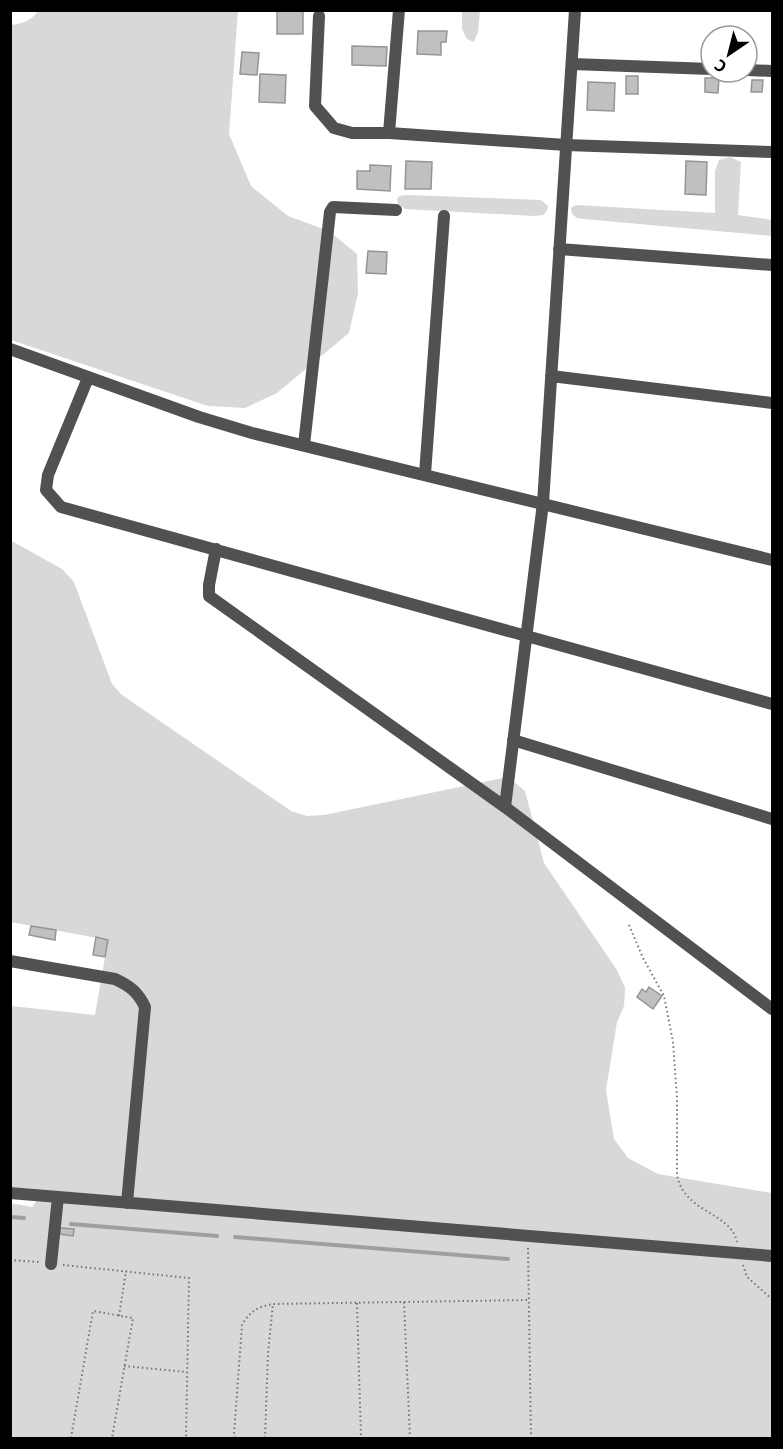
<svg xmlns="http://www.w3.org/2000/svg" width="783" height="1449" viewBox="0 0 783 1449" font-family="'Open Sans',sans-serif">
<style>
.green{fill:#d8d8d8}
.lines{fill:none;stroke-linecap:round;stroke-linejoin:round}
.stream{stroke:#9f9f9f;stroke-width:4}
.building{fill:#c0c0c0;stroke:#959595;stroke-width:1.5}
.path{stroke:#737373;stroke-width:2;stroke-dasharray:1.5 3;stroke-linecap:butt}
.minor{stroke:#515151;stroke-width:12}
</style>
<rect width="100%" height="100%" fill="#fff"/>
<path class="green" d="M38 11H238L229 134 251 186 288 216 329 231 357 254 358 293 349 333 277 393 245 408 208 406 11 340 10 25C22 24 31 21 38 11Z
M462 11H480L478 32 474 42 467 39 462 29Z
M730 157 741 162 738 215 772 220V236L584 219 577 218 572 214 571 208 576 205 715 213V171L719 160Z
M405 195 541 200 548 206 547 211 543 215 534 216 405 209 398 204 397 199 399 196Z
M10 540 62 569 74 582 112 684 122 695 291 811 307 816 324 815 503 778 514 782 525 791 544 863 617 970 625 988 624 1006 617 1022 606 1090 614 1139 628 1158 658 1174 772 1193V1253L11 1187V1006L95 1015 108 940 11 922Z
M38 1199 772 1259V1438H11L10 1203 32 1207Z"/>
<g class="lines">
<path class="stream" d="M10 1217 24 1218
M71 1224 217 1236
M235 1237 508 1259"/>
</g>
<path class="building" d="M277 10H303V34H277Z
M418 31H447L446 42H441V55L417 54Z
M352 46 387 47 386 66 352 65Z
M242 52 259 53 257 75 240 74Z
M260 74 286 75 285 103 259 102Z
M626 76H638V94H626Z
M705 78H719L718 93 705 92Z
M752 80H763L762 92H751Z
M588 82 615 83 614 111 587 110Z
M406 161 432 162 431 189H405Z
M686 161 707 162 706 195 685 194Z
M370 165 391 166 390 191 357 189V171H370Z
M368 251 387 252 386 274 366 273Z
M31 926 56 930 55 940 29 935Z
M96 937 108 940 105 957 93 955Z
M649 987 662 996 653 1009 637 997 642 989 646 992Z
M60 1228 74 1229 73 1236 60 1234Z"/>
<g class="lines">
<path class="path" d="M629 925 643 958 664 996 673 1042 677 1098V1175C684 1213 731 1212 737 1242
M528 1248 531 1438
M10 1260 39 1262
M63 1265 189 1278 186 1438
M743 1265 747 1277 772 1299
M404 1302 410 1438
M357 1303 361 1438
M119 1316 126 1271
M124 1366 187 1372
M71 1438 93 1311 133 1318 112 1438
M235 1438 234 1434 242 1325C250 1311 257 1307 273 1304L530 1300
M265 1438 268 1353 273 1304"/>
<path class="minor" d="M575 10 543 503 505 807 772 1009
M319 16 315 106 334 128 352 133H389L566 145 772 152
M572 64 711 69
M747 70 772 71
M389 133 399 10
M559 249 772 265
M10 349 199 417 252 433 772 560
M551 376 772 403
M88 378 48 475 46 490 61 507 772 704
M304 445 330 212 333 207 396 210
M425 474 444 216
M216 549 209 585V596L505 807
M513 740 772 819
M10 961 115 979C130 986 138 992 145 1007L127 1203
M10 1193 772 1256
M51 1264 58 1197"/>
</g>
<rect width="783" height="1449" fill="none" stroke="#000000" stroke-width="24"/>
<g transform="translate(729 54) rotate(215)"><circle r="28" fill="#ffffff" stroke="#999999" stroke-width="1.5"/>
<path d="M0-4.5L10 22L0 15L-10 22Z" fill="#000000"/>
<text y="-9" font-size="16" font-weight="bold" text-anchor="middle" fill="#000000">С</text>
</g>
</svg>
